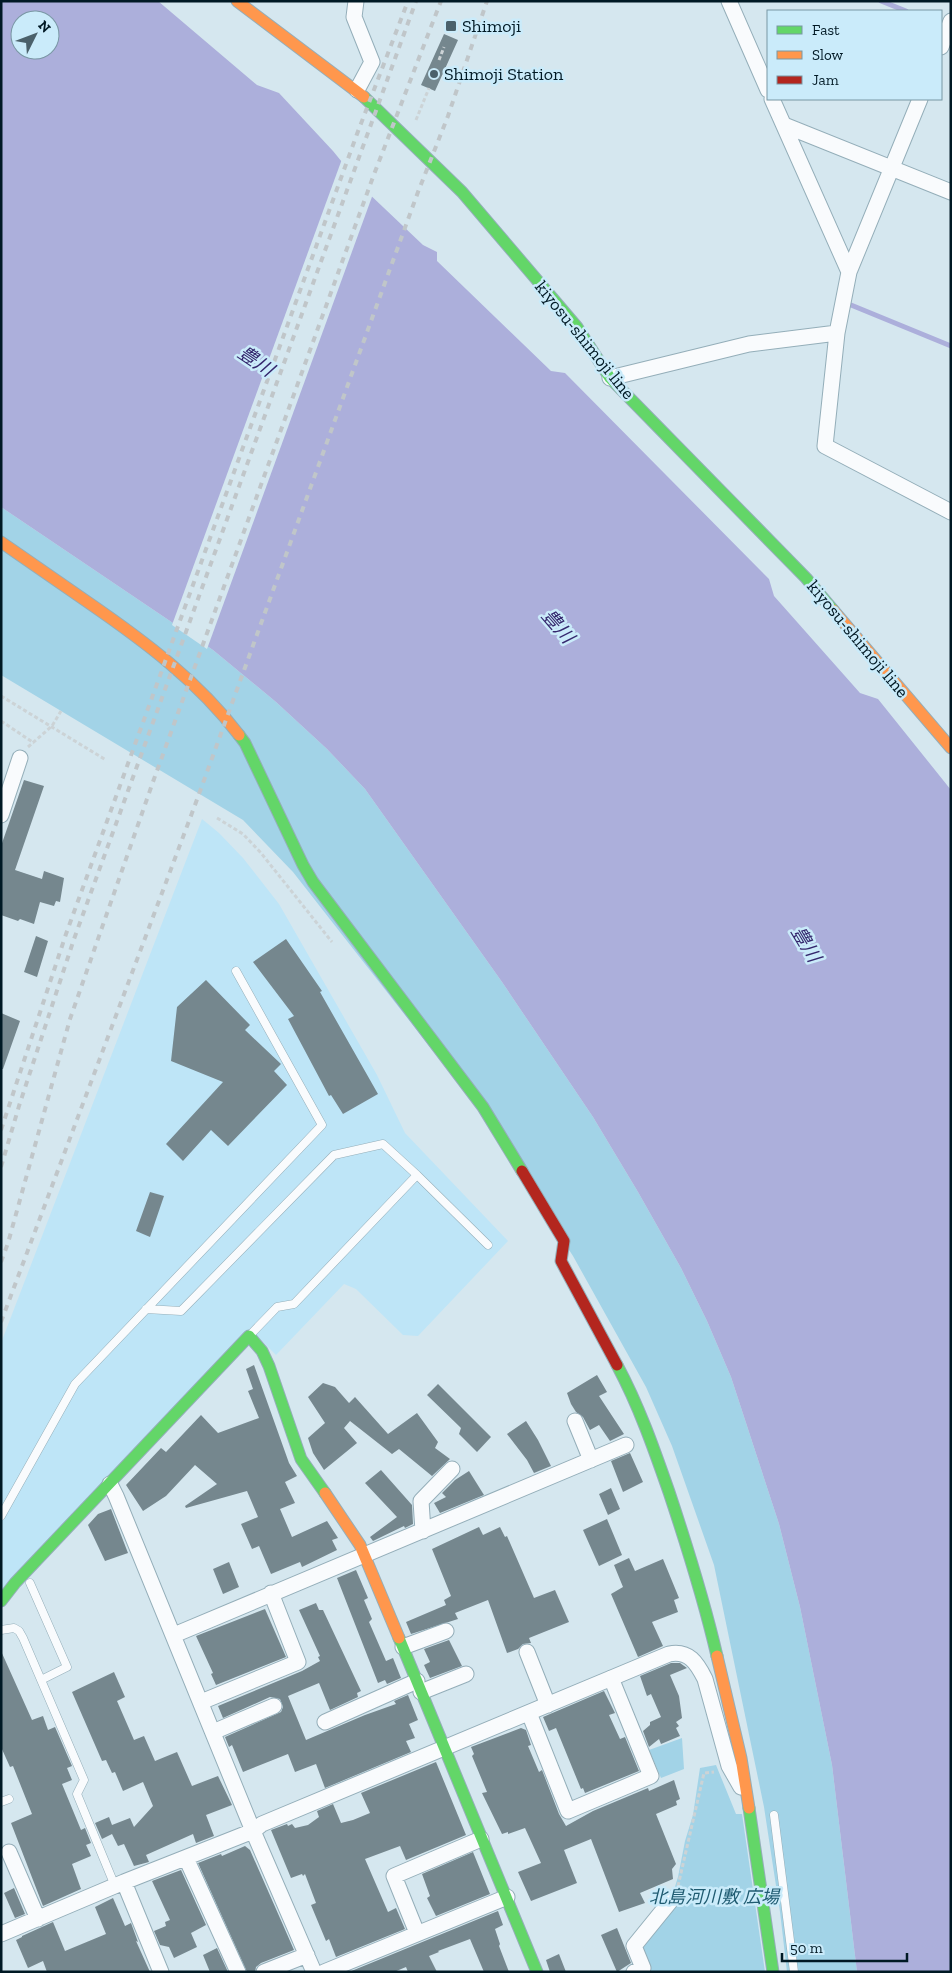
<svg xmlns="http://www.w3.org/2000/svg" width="952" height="1973" viewBox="0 0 952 1973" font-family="'Zilla Slab','Noto Sans JP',serif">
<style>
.built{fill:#bee5f7}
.green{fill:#a2d3e7}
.water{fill:#acafdb;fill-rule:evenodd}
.pier{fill:#d5e7ef}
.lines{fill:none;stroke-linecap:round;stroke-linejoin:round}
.stream{stroke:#acafdb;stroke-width:5}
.building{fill:#75878e}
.lane-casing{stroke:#94aeb9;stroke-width:9}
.street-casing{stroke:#94aeb9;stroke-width:17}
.fast-casing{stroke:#94aeb9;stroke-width:13}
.slow-casing{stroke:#94aeb9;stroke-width:13}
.jam-casing{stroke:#94aeb9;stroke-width:13}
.path{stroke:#ccd3d6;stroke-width:3;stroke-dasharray:4 2.5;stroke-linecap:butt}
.lane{stroke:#f9fbfd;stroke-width:8}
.street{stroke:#f9fbfd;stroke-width:15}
.fast{stroke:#63d668;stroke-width:11}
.slow{stroke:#ff974d;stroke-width:11}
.jam{stroke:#b3261e;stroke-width:11}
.rail{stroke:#c0c6c9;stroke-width:4;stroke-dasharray:6 6;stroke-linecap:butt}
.poi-dot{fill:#4b616b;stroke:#caebfa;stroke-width:2}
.labels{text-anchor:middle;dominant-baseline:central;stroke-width:5;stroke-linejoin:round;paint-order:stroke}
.poi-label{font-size:18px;fill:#001924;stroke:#caebfa;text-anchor:start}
.street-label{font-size:18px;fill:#001924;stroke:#caebfa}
.park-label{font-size:18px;font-style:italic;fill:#1f5b71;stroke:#caebfa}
.water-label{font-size:19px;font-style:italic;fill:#34276d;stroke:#caebfa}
</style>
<rect width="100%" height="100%" fill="#d5e7ef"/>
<path class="built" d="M202 819 219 833 243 858 279 904 377 1075 405 1133 508 1241 418 1336 403 1335 356 1289 344 1284 276 1355 251 1330 1 1593V1343Z"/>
<path class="green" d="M1 507 213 650 276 702 327 749 365 789 502 982 593 1117 638 1192 681 1268 707 1321 731 1377 779 1524 800 1607 832 1765 857 1972H787L780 1912 764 1807 714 1565 672 1446 646 1387 573 1256 473 1102 293 872 243 820 1 675Z
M682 1738 684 1769 661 1778 649 1750Z
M716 1765 736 1814H742L765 1972H648L637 1944 673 1893 678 1877 685 1841 693 1815 700 1768Z"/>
<path class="water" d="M1 1H158L257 85 279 93 333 151 364 189 423 245 437 252V261L551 371 565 373 769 579 774 596 860 693 878 699 951 790V1972H857L832 1765 800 1607 779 1524 731 1377 707 1321 681 1268 638 1192 593 1117 502 982 365 789 327 749 276 702 213 650 1 507ZM20 20H50V50H20Z"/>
<path class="pier" d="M342 159 373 194 207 649 172 625Z"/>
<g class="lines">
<path class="stream" d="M881 1 906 11
M851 305 951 346"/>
</g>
<path class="building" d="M444 34 458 40 435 91 421 85Z
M24 780 44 786 15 870 42 879 44 871 64 878 60 902 56 901 54 906 40 902 34 924 20 919 18 921 1 915V846Z
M36 936 48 941 37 977 24 972Z
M286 939 322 991 320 992 378 1094 343 1114 331 1095 329 1096 288 1019 294 1016 253 962Z
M206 980 250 1025 245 1030 281 1064 274 1071 287 1085 228 1146 211 1130 183 1161 166 1144 223 1082 171 1061 177 1007Z
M1 1013 20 1021 3 1069H1Z
M150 1192 164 1196 150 1237 136 1231Z
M254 1365 289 1463 297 1476 285 1482 295 1503 280 1509 292 1537 327 1521 338 1538 332 1540 337 1550 302 1567 300 1562 271 1574 259 1546 252 1549 241 1524 258 1517 247 1491 186 1508 185 1506 217 1484 195 1465 166 1496 143 1511 126 1485 161 1448 166 1452 201 1415 218 1433 259 1418 248 1391 253 1389 246 1369Z
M597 1375 607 1392 599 1396 624 1434 610 1441 599 1425 590 1430 583 1417 576 1412 571 1404 567 1393Z
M323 1383 335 1387 349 1403 355 1397 388 1434 417 1413 438 1442 435 1448 450 1459 432 1476 399 1449 392 1454 350 1421 344 1428 357 1443 324 1470 313 1453 308 1438 325 1423 308 1397Z
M438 1384 491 1437 477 1452 459 1434 461 1428 427 1395Z
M526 1421 538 1440 551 1466 534 1473 527 1460 507 1434Z
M630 1453 643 1482 623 1492 611 1461Z
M381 1470 412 1505 413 1524 405 1528 404 1526 373 1541 370 1537 397 1517 365 1483Z
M469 1471 484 1495 440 1513 434 1503 446 1497 442 1493 455 1480Z
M611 1488 620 1509 608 1515 599 1494Z
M111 1509 128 1553 105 1561 88 1525 98 1514Z
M607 1519 622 1555 599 1566 583 1530Z
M479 1527 483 1535 500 1527 505 1537 507 1536 534 1598 555 1590 569 1622 529 1638 531 1643 523 1644 518 1649 507 1653 488 1600 455 1613 458 1619 411 1634 406 1622 446 1605 444 1600 451 1596 432 1549Z
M629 1558 635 1571 663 1559 679 1598 674 1600 678 1612 652 1622 663 1646 638 1657 611 1594 623 1587 614 1565Z
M229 1562 239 1587 223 1594 213 1569Z
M356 1570 368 1598 364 1600 372 1619 369 1622 386 1661 393 1658 401 1678 387 1684 385 1680 378 1683 337 1578Z
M316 1603 319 1610H323L361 1691 357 1693 358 1697 330 1710 319 1683 288 1696 306 1740 365 1715 396 1704 394 1701 408 1695 418 1720 409 1724 415 1738 406 1741 411 1752 325 1788 316 1764 295 1772 288 1754 243 1772 232 1745 229 1747 225 1737 281 1712 283 1707 280 1699 270 1697 223 1718 218 1706 302 1671 320 1661 318 1657 320 1656 299 1610Z
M265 1609 286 1657 216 1685 211 1674 213 1673 196 1636Z
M449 1640 462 1666 430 1678 424 1665 430 1662 424 1649Z
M1 1651 32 1720 43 1716 48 1730 55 1727 72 1766 67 1768 72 1780 62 1784 81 1830 85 1828 91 1843 86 1845 91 1856 72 1864 81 1889 43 1906 11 1823 32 1814 13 1766 10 1767 1 1747Z
M671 1663H680L687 1668 670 1675 679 1696 682 1718 676 1722 679 1726 676 1728 680 1736 661 1744 659 1739 649 1747 643 1731 650 1725V1722L661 1717 651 1694 647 1696 640 1676Z
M114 1672 125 1697 117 1701 134 1740 144 1736 155 1761 177 1752 192 1786 218 1776 232 1805 206 1815 214 1836 196 1843 193 1834 146 1855 149 1862 134 1866 124 1844 118 1846 112 1834 102 1839 95 1823 109 1817 112 1825 130 1818 134 1827 153 1806 143 1782 123 1791 115 1772 112 1773 106 1760 102 1761 72 1692Z
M604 1691 615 1713 609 1715 620 1739 625 1737 639 1771 585 1793 583 1788 581 1789 556 1728 549 1731 543 1717Z
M521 1728 526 1730 531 1745 528 1746 539 1772 542 1770 559 1814 566 1826 593 1811 648 1788 649 1791 674 1780 680 1799 676 1801 677 1805 656 1814 676 1864 672 1869 673 1879 640 1893 645 1903 619 1912 591 1839 564 1850 577 1883 531 1901 518 1872 541 1863 525 1828 508 1834V1832L502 1834 482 1793 487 1792 472 1756 474 1754 471 1747Z
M436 1762 466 1835 406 1860 400 1846 365 1859 388 1912 396 1908 405 1929 336 1957 329 1939 326 1941 311 1905 316 1903 305 1874 303 1876 302 1874 291 1878 271 1830 287 1824 288 1826 292 1824 295 1828 308 1825 319 1817 317 1811 333 1804 341 1823 353 1820 370 1813 361 1793Z
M245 1846 250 1850 294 1950 261 1963 256 1967 255 1972H247L198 1863 221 1854 222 1856Z
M473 1852 490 1894 436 1916 427 1898 430 1896 422 1874Z
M181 1870 206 1925 191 1933 197 1947 174 1958 169 1947 160 1945 154 1931 166 1926 165 1922 170 1920 152 1881Z
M14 1888 25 1914 15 1918 4 1893Z
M113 1898 125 1926 131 1923 138 1942 136 1941 150 1972H47L43 1961 28 1968 16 1940 22 1937V1936L53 1922 65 1951 106 1934 95 1907Z
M498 1911 503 1925 495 1929 500 1944 499 1946 509 1972H484L470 1939 438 1951 439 1952 429 1956 437 1972H408L406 1967 394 1972H349Z
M617 1928 631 1963 617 1972 601 1935Z
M217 1948 228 1972H210L203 1955Z
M559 1954 566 1972H550L546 1960Z"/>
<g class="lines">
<g class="lane-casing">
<path id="lane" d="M417 1175 488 1245
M146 1309 181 1311 334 1155 383 1144 417 1175 294 1304 277 1307 251 1334
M1 1516 75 1384 322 1125 236 971
M30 1583 67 1667 41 1680
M1 1630 14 1628 19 1631 23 1638 84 1780 77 1794 115 1886
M1 1802 9 1799
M774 1815 794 1972"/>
</g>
<g class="street-casing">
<path id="street" d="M356 1 354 17 372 62 357 90
M729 1 768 90
M941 47 951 21
M772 99 849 272
M920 99 849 272 837 333 825 446 951 512
M784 125 951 192
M610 378 749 344 837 333
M1 815 20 758
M575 1421 591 1460
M110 1484 116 1496 253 1831 314 1972
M423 1531 421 1501 452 1469
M174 1635 626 1445
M403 1647 446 1631
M527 1652 548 1705
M421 1692 466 1674
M201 1702 298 1662 271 1593
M529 1713 568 1811 651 1776 611 1678
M325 1722 417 1681
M213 1732 274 1706
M9 1852 38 1919
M186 1858 238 1972
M124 1882 161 1972
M417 1933 394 1876 481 1839
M1 1934 124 1882 253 1831 262 1824 669 1654C689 1650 697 1663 705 1679L729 1766 741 1787
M264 1972 307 1955
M324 1972 507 1897
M634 1972 643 1968 634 1946 673 1898"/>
</g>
<g class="fast-casing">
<path id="fast" d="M364 97 462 192 577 327 610 378 806 578 833 610
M239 735 245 743 303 865 313 882 483 1107 522 1171
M617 1365C639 1406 654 1449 669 1492 687 1546 704 1600 717 1656
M1 1601 15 1583 249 1336 262 1351 269 1366 301 1459 325 1493
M399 1638 537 1972
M749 1808 773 1972"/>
</g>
<g class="slow-casing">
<path id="slow" d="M237 1 364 97
M1 542C30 562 59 582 89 603 144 641 198 681 239 735
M833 610 951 748
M325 1493 360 1545 399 1638
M717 1656 741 1758 749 1808"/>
</g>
<g class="jam-casing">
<path id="jam" d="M522 1171 564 1241 561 1261 617 1365"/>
</g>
<path class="path" d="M439 60 444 47
M416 120 429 88
M1 696 106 760
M1 721 34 743
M28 747 52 726 61 711
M217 818 243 834 261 853 332 942
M678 1886 704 1773 714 1772"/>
<use href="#lane" class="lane"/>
<use href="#street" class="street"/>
<use href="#fast" class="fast"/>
<use href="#slow" class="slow"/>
<use href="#jam" class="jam"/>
<path class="rail" d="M1 1130 66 934 357 134 408 1
M1 1167 19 1106 74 939 416 1
M1 1262 8 1243 70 1019 154 779 373 177 441 1
M1 1322 195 805 418 192 448 116 487 1"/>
</g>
<g class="poi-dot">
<rect x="445" y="20" width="12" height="12" rx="2.5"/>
<circle cx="434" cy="74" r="5"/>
</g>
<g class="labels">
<g class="poi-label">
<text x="462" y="26">Shimoji</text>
<text x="444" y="74">Shimoji Station</text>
</g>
<g class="street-label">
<text transform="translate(585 340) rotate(51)">kiyosu-shimoji line</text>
<text transform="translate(858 639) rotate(50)">kiyosu-shimoji line</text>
</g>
<g class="park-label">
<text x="714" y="1897">北島河川敷 広場</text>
</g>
<g class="water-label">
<text transform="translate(256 361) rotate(34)">豊川</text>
<text transform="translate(558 626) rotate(49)">豊川</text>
<text transform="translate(806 944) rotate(59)">豊川</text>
</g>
</g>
<rect width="952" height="1973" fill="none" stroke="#001924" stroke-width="5"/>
<rect x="767" y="10" width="175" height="90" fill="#caebfa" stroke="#7997a4"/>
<rect x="777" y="26" width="25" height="8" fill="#63d668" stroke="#7997a4"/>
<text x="812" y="35" font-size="15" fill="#001924">Fast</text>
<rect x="777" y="51" width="25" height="8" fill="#ff974d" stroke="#7997a4"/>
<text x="812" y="60" font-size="15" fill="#001924">Slow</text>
<rect x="777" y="76" width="25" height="8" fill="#b3261e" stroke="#7997a4"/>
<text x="812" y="85" font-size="15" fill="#001924">Jam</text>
<g transform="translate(35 35) rotate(48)"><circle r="24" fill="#caebfa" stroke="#7997a4"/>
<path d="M0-4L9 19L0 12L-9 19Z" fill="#4b616b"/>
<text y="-8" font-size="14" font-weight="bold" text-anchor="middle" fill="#001924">N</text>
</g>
<path d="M782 1953v8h125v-8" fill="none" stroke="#001924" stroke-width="2.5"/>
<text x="790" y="1953" font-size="15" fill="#001924" stroke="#caebfa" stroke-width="4" paint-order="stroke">50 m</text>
</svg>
